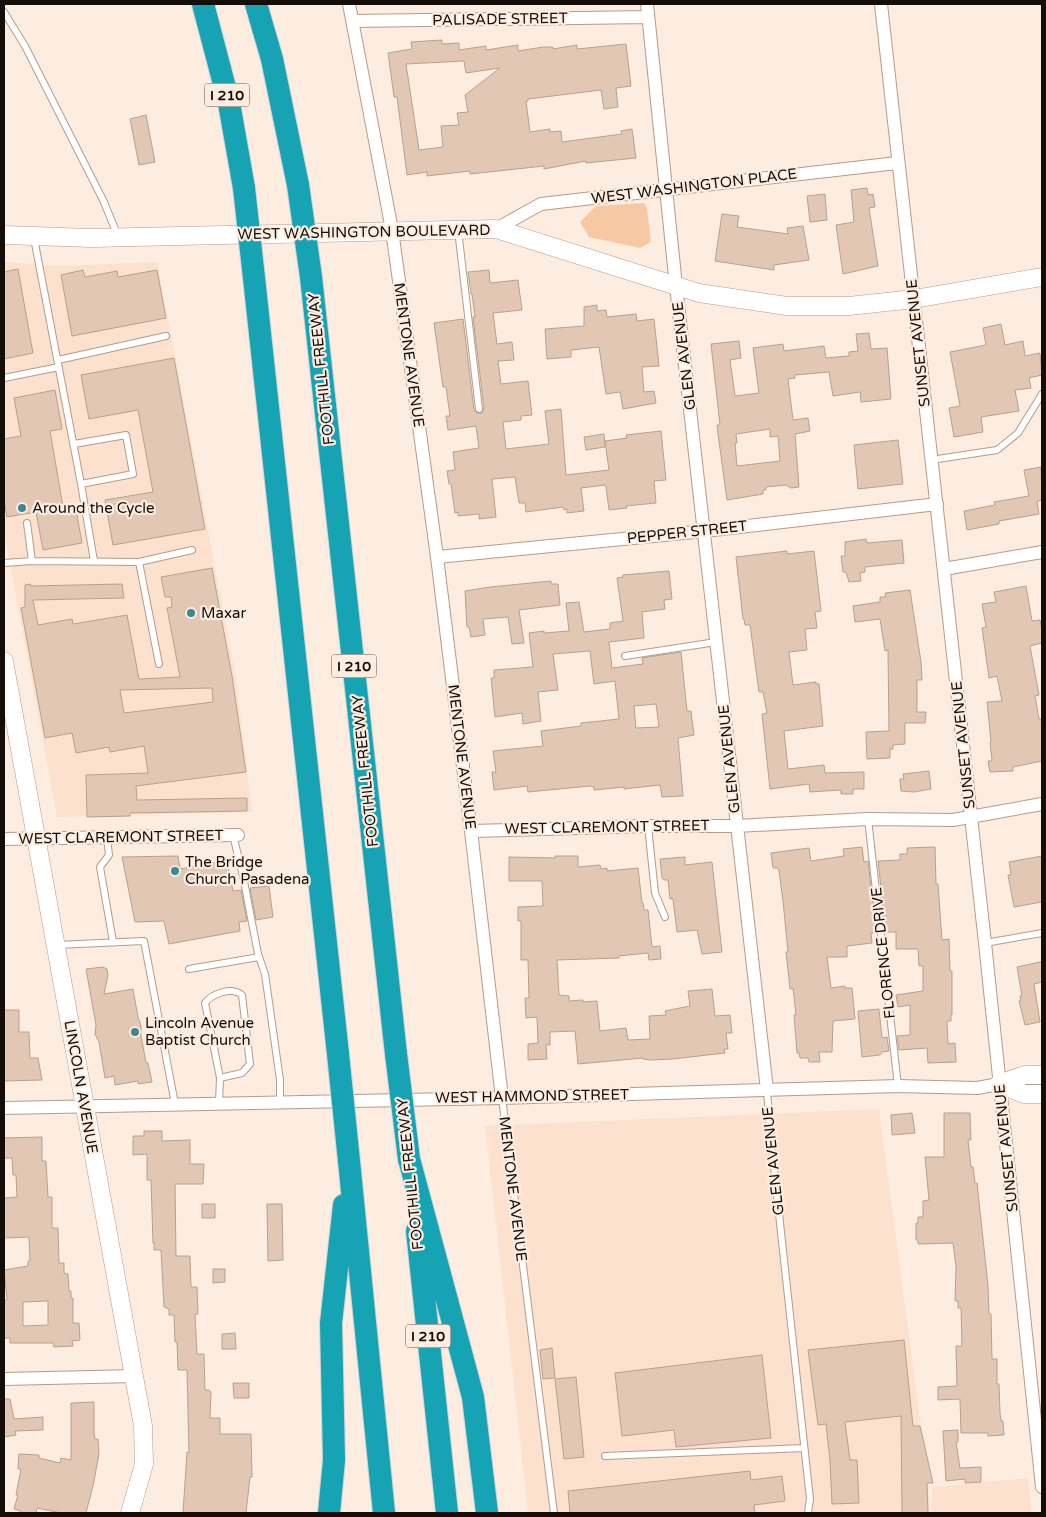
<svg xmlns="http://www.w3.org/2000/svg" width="1046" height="1517" viewBox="0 0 1046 1517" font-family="'Varela Round',sans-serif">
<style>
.built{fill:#fce1ce}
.green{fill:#f7c8a4}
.building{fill:#e1c7b4;stroke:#b9a08e;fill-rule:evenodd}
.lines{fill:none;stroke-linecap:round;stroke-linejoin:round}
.lane-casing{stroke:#b49c8a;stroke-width:8}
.street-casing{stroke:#b49c8a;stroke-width:14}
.secondary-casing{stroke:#b49c8a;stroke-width:19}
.highway-casing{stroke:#d5d3d2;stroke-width:24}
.lane{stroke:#fff;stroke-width:6}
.street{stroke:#fff;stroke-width:12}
.secondary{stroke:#fff;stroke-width:18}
.highway{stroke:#16a4b4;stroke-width:22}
.highway-bridge-casing{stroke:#d5d3d2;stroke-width:24;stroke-linecap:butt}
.highway-bridge{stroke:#16a4b4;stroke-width:22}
.poi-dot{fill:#408791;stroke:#fdede1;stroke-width:2}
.labels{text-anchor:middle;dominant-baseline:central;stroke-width:4.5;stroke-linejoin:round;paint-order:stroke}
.shield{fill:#fdede1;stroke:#5b5048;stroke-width:1}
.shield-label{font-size:14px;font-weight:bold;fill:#150d07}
.street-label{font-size:15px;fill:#150d07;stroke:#fdede1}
.poi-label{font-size:15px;fill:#150d07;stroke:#fdede1;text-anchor:start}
</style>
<rect width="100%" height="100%" fill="#fdede1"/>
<path class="built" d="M4 262 61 266 157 262 236 678 252 812 57 817 4 531Z
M879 1109 920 1419 926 1446 930 1513H528L485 1126Z
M1028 1478 1032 1513H931L932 1487Z"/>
<path class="green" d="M644 203 647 208 651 242 640 248 589 237 580 222 596 206Z"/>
<path class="building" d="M442 40V44L459 43V50L486 46V50L518 45V51L543 47H553V49L577 45V49L626 44 631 86 616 88 618 107 604 109 601 90 528 99V101H526L530 132 550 129V132L561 131 562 142 622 134 621 131 632 129 636 158 586 163V161L544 169V166L470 174V171L427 176V172L407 175 397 97H394L388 53 412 49 411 42ZM464 61 466 73 500 68 465 95 468 112 457 113 459 125 441 126 443 147 419 150 406 64Z
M146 115 155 162 139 165 130 119Z
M867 188 868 195 873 194 875 207 869 208 878 266 843 274 836 225 854 222 851 190Z
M825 194 827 220 810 222 807 196Z
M722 214 739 216 737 227 788 234 787 228 803 226 809 260 774 265V270L715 261Z
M18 269 33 353 4 359V272Z
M83 270 85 277 117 271 118 277 157 270 166 318 72 336 61 275Z
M489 270 490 283 518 280 522 310 493 313 497 344 512 342 514 360 498 361 501 384 528 381 532 415 521 416V420L503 422 506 449 549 444 545 411 561 409 566 475 609 470 605 441 627 438 626 435 661 431 666 480 654 481 656 503 626 506 627 508 609 510 606 487 605 485 581 488 584 511 567 513V509L564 510 563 507 526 512 525 503H519L515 477 492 479 496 517 479 519V514L458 516V512L455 513 451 484H449L447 471 455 470 453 452 479 448 476 426 448 430 446 416H450L446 387H443L434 323 463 319 474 410 477 413H482L484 408 473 317H475L472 294H471L468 272Z
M597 305V311L606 310 607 317 636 314 637 321 654 319 659 366 642 367 644 392 654 391 656 403 623 409 620 392 606 394 599 347 571 350V357L547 359 545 329 584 326V307Z
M1001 324 1005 345 1023 341 1025 356 1040 353 1042 375 1029 378 1031 388 1015 390 1019 411 981 417 983 432 954 437 949 408 960 406 950 352 986 345 983 328Z
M869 333 871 349 887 348 891 399 861 402 860 392 833 396 829 372 795 375V378L788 379 793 420 808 418 810 431 795 434 799 487 791 488 786 485 766 487V490H763V494L727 500 718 434 717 425H720L711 344 739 341 741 358 730 360 735 396 759 393 753 348 783 344 784 351 824 346 826 358 849 356V352L858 351 856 334ZM770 429V437L778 436 780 461 737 466 735 443H737L736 434Z
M174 358 205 529 113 545 105 500 153 492 138 410 89 419 81 375Z
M55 390 62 429 50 431 63 507 75 504 82 543 43 550 36 512 7 517 4 500V439L21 436 14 398Z
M604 434 605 447 586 450 584 437Z
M898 440 903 484 858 489 854 445Z
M1041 467 1042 500 1037 501 1039 514 999 521V524L967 530 964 511 995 505 994 502 1029 496 1024 470Z
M866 539 867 543 902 540 904 563 865 567V572L860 573 861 581 849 582 846 572H843L841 556H845V542Z
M787 551V554L814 551 821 611 815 612 817 628 805 629 807 650 789 652 793 685 816 682V684H819L823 726 784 731 788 769 824 765 825 773 864 772V789H853V794H841V790L810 792 809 784 770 789 762 714 767 713 763 692H759L750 625H745L744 619H743L736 557Z
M212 568 232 676 246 772 136 786 137 800 247 798V811L130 813V816L87 817 86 775 148 773 144 746 110 752 109 747 76 753 72 733 45 738 21 608 25 607V585L30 584 31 586 122 584 124 598 33 600 38 625 72 619 73 624 127 615 139 679 180 677 167 608 172 607 171 597H165L161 577ZM212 688 213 702 124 713 120 690Z
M669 571 672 599 664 600 665 609 642 612 644 638 609 642 612 668 643 664 642 658 681 652 687 711H691L694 735 678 738 683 796 662 797 660 785 624 789V787L594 790V787L590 786 528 792 527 786 494 790 492 772H496L493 751 543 746 541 731 581 726V723L619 719 615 681 594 684 590 651 553 654 558 690 538 692 541 721 523 724 522 713 495 717 491 678H494V670L533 667 529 633 544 631V633L569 631 566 603 579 602 584 632 610 629V623L623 621 617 578 623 577V575ZM656 704 659 727 636 728 634 706Z
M551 581V584H558L560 605 519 610 524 643 512 644 508 617 483 619 485 635 471 637 469 627H467L465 591 490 587Z
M1026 586 1032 621 1040 620 1042 631V643L1030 646 1039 695 1035 696 1039 719H1041L1042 725V761L1013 767V771L990 772 988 761H992L990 742 991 741 987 702 1002 701 997 676 989 678 982 628 986 627 982 604 996 602 994 592Z
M910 590 921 662 922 680H917V712H926L925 723H905V744L893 745V749H890V758L867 759 866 732 889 731 888 650 885 651 880 619 855 622 853 606 880 602V597H886L885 593Z
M929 771 931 789 914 792 901 791 900 779H904L903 774Z
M862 847 864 862 868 861 876 933H871L872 943 847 946V957H827L831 988 845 986V988H852L855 1019 833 1021 832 1052H819L820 1062H809L808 1058H800L799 1053H797L794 1015H796L793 988 790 989 788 970 786 952H788L783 901 779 871 778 868H773L771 853 809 848 811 861 844 856 843 849Z
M935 847 936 884H938L942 940 949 939 950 971H952V1015L951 1016V1021H947L948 1044 955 1043 956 1062 928 1063 927 1048 899 1050 897 1036 910 1035V1005L898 1007 896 995 923 991V966H919L918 949H896V932H886L878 861 900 860V854H907V848Z
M178 856 180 869 227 860 233 891 241 890 247 921 239 922 240 931 169 944 164 921 135 922 122 857Z
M555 856H578V867L600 865 601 869 607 868V871L638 868 642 903H643L644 910H648L652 947 660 946 661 959 649 960 648 953 619 956V958L557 960 559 995 569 996V1001L583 1000V1002L597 1001 600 1031 626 1028 628 1040 650 1039 649 1016 666 1015 665 1011 690 1006 688 991 712 989 715 1016 730 1015 732 1033H726L728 1049H724L725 1053 673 1059 650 1060 643 1059V1058L578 1064 575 1031 550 1032V1045H546L547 1059 528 1060V1044L538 1043 537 1017 526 1018 525 998H529L528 960H521V921H518V907L543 906 542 881H509V857L555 858Z
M1042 856V902L1014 907 1008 875H1011L1009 862Z
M685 857V865L712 862 722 952 702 954 697 930 677 932 673 899H670L668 880H664L662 878 660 859Z
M269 886 273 917 256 920 250 888Z
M1040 962H1042V982L1034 984 1040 1022 1025 1025 1019 1001H1021L1020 996H1022L1017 967Z
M103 967 107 969 108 975 104 994 133 989 138 1017 141 1026V1035L146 1063H148L152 1082 138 1084V1081L115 1085 114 1076 105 1078 99 1042 95 1034 96 1025 86 969Z
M879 1009 882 1038 887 1037 889 1051 882 1052 880 1055 862 1057 858 1011Z
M4 1010H19V1032H29L30 1058H38L42 1080 4 1081Z
M912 1113 915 1133 892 1135 891 1115Z
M944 1113H970L971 1140H968L971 1167H973L975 1183H977L988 1285 989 1314H991L992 1359H997V1384H999L1000 1413 1001 1421H1003L1004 1435 988 1436V1433H961L960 1399 938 1400V1387L957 1386 956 1346H962L961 1308H958V1301H955L956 1267 953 1243 918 1244V1240H916V1223H918V1217H923V1201L929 1200 925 1157H944Z
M144 1131H162V1141L190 1140V1164H204L203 1184H175L176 1256H190L191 1287H197L198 1314H195L197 1354H204L205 1390H209L211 1392 210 1418H220V1434H251L252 1477H250L246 1513H183L187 1452 189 1453 187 1370H178L177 1342H175L174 1315H169V1309L164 1307 161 1250H154V1243H153L151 1180H147V1154L133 1155V1136H144Z
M42 1137V1161H46L48 1197H52V1228H58L59 1263H64V1273L68 1274 69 1291H71V1298H73V1323H79L80 1340 72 1341 73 1346 54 1347 53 1343H10V1338H4V1302L7 1299 4 1270 28 1266V1261H30L29 1237 4 1238V1200L5 1198 17 1197 16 1175H13L12 1158H4V1138ZM48 1301V1325L23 1326V1302Z
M202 1204H215V1218H202Z
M267 1204H282L283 1260 268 1261Z
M213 1269H225V1282L213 1283Z
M235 1333 236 1349H222V1334Z
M904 1340 913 1426H920L933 1483H927L928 1513H902L901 1416 845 1422 850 1460H857L859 1503 832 1504 830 1461 826 1424 818 1425 808 1350Z
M552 1348 555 1378 543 1379 540 1350Z
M762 1355 771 1438 676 1447 674 1430 622 1436 615 1373Z
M576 1377 584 1457 564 1459 555 1379Z
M233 1383H249V1398H234Z
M4 1399H10L14 1419 43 1417V1430L15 1431 16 1435 4 1437Z
M94 1402V1432L95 1439H98L99 1454 93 1486 86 1513H61L37 1508 36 1513H20L21 1511 14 1509 18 1495H16L21 1469H18L19 1454 39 1455V1458L60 1463 61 1458 71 1460V1403Z
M958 1430V1442H956L960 1468 981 1467V1482L965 1483V1479L946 1481 943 1431Z
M750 1471 751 1480 782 1476 785 1501 754 1505 755 1513H570L568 1491Z"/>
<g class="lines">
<g class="lane-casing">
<path id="lane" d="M4 12 25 46 103 200 118 236
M458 230 479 409
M34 238 81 484 94 561
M58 360 166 336
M4 378 59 367
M74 444 126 435 133 474 81 484
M931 460 997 450 1018 433 1042 394
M27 523 32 561
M139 562 159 664
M4 563 32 561 139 562 192 550
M625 656 716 642
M868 819 898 1086
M648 826 655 893 665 917
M233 835 243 876 258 954 265 974 280 1080V1102
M107 838 109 855 100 867 113 942
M985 943 1042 933
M57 945 144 941 175 1104
M189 969 259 957
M767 1090 770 1131 810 1499 808 1513
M502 1098 554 1513
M219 1103 220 1078 205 1003C212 994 231 986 242 995L250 1064 242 1073 220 1078
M605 1456 804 1448"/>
</g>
<g class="street-casing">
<path id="street" d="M349 4 392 230 437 557 471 831 502 1098
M647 4 676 286 767 1090
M881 4 985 943 1042 1487
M353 21 648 17
M496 229 541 204 897 163
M437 557 705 531 937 504
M944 569 1042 552
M471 831 648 826H736L868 819 953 820 1042 804
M4 839 238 835
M4 1108 502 1098 898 1086 977 1088 999 1084
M4 1379 135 1376"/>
</g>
<g class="secondary-casing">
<path id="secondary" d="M4 235 92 238 496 229 699 293 787 306H849L914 299 1042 277
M4 661 143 1426 144 1464 130 1513
M999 1084 1024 1094H1042
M999 1084 1025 1075H1042"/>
</g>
<g class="highway-casing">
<path id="highway" d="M203 4 229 103 244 188
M256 4 272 59 298 185
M311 277 396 1054
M254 278 338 1054
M409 1159 473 1397 487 1513
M349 1161 384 1513
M417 1231 447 1513
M329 1513 334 1460 331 1323 344 1205"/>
</g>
<use href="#lane" class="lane"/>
<use href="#street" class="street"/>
<use href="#secondary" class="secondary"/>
<use href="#highway" class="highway"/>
<g class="highway-bridge-casing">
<path id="highway-bridge" d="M298 185 311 277
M244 188 254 278
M338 1054 349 1161
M396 1054 409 1159"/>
</g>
<use href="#highway-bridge" class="highway-bridge"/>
</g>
<g class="poi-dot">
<circle cx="22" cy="508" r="5"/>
<circle cx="191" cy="613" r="5"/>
<circle cx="175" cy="871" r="5"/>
<circle cx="135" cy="1032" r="5"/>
</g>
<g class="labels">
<g class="shield">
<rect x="204.5" y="83.5" width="45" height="23" rx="4"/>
<rect x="331.5" y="654.5" width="45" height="23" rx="4"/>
<rect x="405.5" y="1324.5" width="45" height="23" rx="4"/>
</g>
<g class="shield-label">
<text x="227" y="95">I 210</text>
<text x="354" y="666">I 210</text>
<text x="428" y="1336">I 210</text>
</g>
<g class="street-label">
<text transform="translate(500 19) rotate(-1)">PALISADE STREET</text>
<text transform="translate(694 186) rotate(-7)">WEST WASHINGTON PLACE</text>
<text transform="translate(364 232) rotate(-1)">WEST WASHINGTON BOULEVARD</text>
<text transform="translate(918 343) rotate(-96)">SUNSET AVENUE</text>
<text transform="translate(409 355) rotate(82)">MENTONE AVENUE</text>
<text transform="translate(684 356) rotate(-97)">GLEN AVENUE</text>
<text transform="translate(321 369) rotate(-96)">FOOTHILL FREEWAY</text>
<text transform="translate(687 532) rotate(-6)">PEPPER STREET</text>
<text transform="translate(963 745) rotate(-96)">SUNSET AVENUE</text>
<text transform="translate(462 757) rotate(83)">MENTONE AVENUE</text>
<text transform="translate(729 759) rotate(-96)">GLEN AVENUE</text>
<text transform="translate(365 771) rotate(-96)">FOOTHILL FREEWAY</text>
<text transform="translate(607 827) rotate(-1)">WEST CLAREMONT STREET</text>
<text transform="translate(121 837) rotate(-1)">WEST CLAREMONT STREET</text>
<text transform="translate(883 953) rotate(-96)">FLORENCE DRIVE</text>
<text transform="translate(81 1087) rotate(80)">LINCOLN AVENUE</text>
<text transform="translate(532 1096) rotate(-1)">WEST HAMMOND STREET</text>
<text transform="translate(1006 1148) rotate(-96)">SUNSET AVENUE</text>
<text transform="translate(773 1161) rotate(-96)">GLEN AVENUE</text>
<text transform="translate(410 1174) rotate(-96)">FOOTHILL FREEWAY</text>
<text transform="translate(513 1189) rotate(83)">MENTONE AVENUE</text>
</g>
<g class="poi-label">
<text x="32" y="508">Around the Cycle</text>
<text x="201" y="613">Maxar</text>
<text x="185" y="862">The Bridge<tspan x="185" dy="17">Church Pasadena</tspan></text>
<text x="145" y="1023">Lincoln Avenue<tspan x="145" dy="17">Baptist Church</tspan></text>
</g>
</g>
<rect width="1046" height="1517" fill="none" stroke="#150d07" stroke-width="10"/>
</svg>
